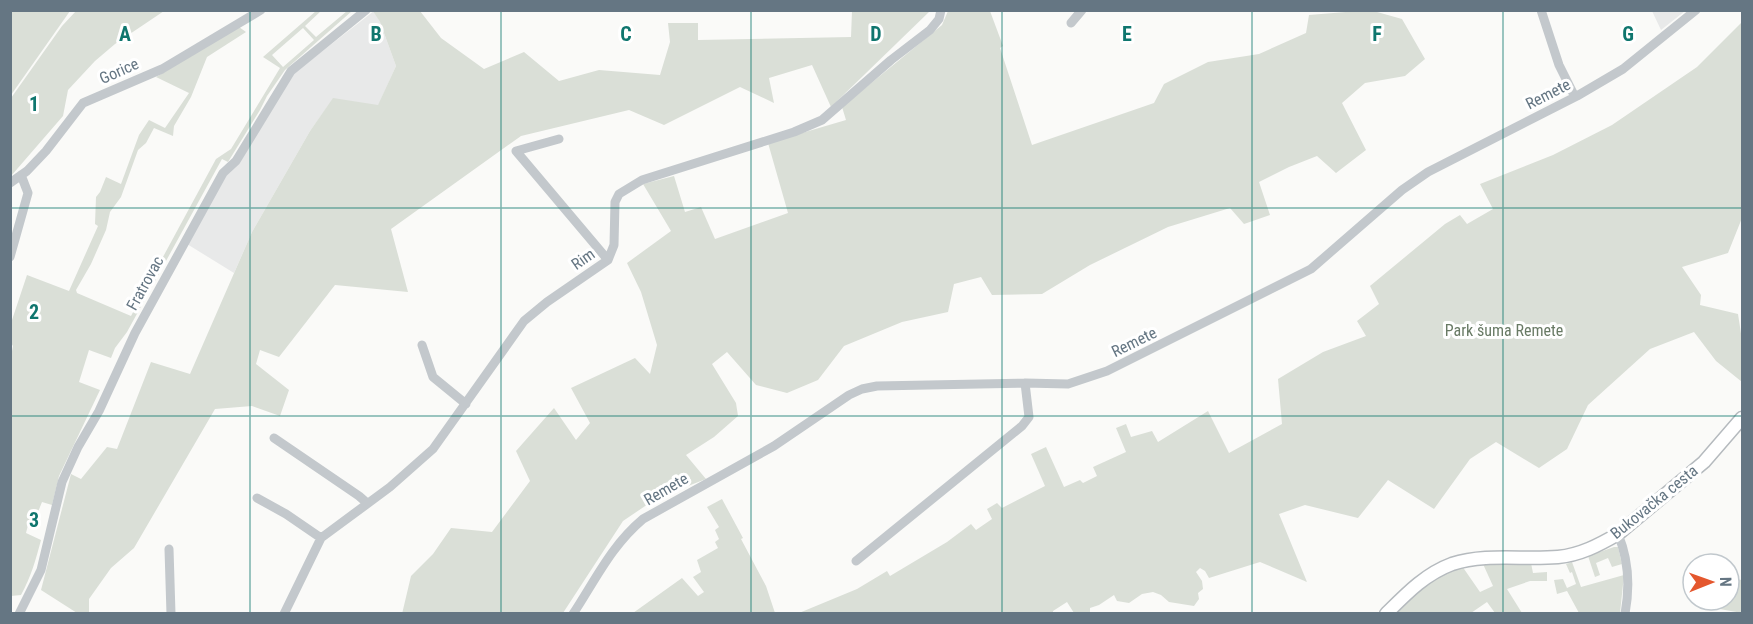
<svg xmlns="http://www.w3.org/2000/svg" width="1753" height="624" viewBox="0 0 1753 624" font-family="'Roboto Condensed',sans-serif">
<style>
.built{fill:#e8e9e9}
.green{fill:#dadfd7;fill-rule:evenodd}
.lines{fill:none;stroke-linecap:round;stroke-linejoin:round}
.major-casing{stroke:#b5babe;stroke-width:15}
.minor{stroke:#c3c8cc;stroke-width:9}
.major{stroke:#fff;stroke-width:12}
.grid{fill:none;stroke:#0f766e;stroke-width:1.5;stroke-opacity:0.55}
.labels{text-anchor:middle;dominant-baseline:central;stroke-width:6;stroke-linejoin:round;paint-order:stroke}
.street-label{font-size:16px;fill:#657683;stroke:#fff}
.park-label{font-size:16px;fill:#687a64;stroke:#fff}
.grid-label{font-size:20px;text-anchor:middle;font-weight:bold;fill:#0f766e;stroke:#fff;stroke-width:6;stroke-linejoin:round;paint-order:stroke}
</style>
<rect width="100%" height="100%" fill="#fafaf8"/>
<path class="built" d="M374 11 380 22 396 66 378 106 333 99 310 131 252 232 234 273 187 244 226 175 293 74Z
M1652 11H1685L1661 30Z"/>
<path class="green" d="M11 10 70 11 11 95 10 11Z
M1370 10 1402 19 1425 59 1405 76 1365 83 1342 103 1366 150 1336 173 1317 156 1289 167 1259 182 1270 215 1244 224 1230 208 1168 227 1090 265 1042 294 992 295 981 277 954 284 948 312 902 322 844 346 818 380 787 393 756 385 727 352 712 364 736 403 738 416 714 437 686 455 706 479 657 498 623 521 563 613 402 614 411 576 433 554 451 528 492 532 530 481 516 451 554 408 576 440 590 423 571 388 635 358 650 374 657 345 641 292 627 263 671 231 643 184 674 176 685 212 701 207 715 239 788 213 768 143 846 120 842 107 942 25 948 11H990L1003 46 1000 48 1032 145 1154 103 1164 84 1208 62 1259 54 1306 33 1309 15Z
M76 11H164L115 44 95 61 68 90 63 116 11 176V98L62 26Z
M316 11H321L305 26 316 37 347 11H352L285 70 267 96 260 110 228 162 222 159 127 332 115 348 111 358 89 350 79 382 100 390 59 476 52 505 42 502 36 517 29 521 26 533 41 540C36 559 31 577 21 595L11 596 10 361 13 346 11 343V323L27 275 69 291 98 226 95 224 96 197 100 192 106 177 121 184 139 135 149 120 165 128 189 93 156 77 239 27 246 32 207 57 191 97 174 126 173 136 154 128 146 143 138 150 121 197 110 212 106 230 91 264 76 290 77 293 131 316 216 159 231 149 280 68 263 57ZM303 28 314 40 283 67 272 55Z
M373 11H420L441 38 484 69 524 52 559 81 599 70 660 75 670 42 668 23H698V40L851 37 852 11H930L831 107 812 65 769 78 774 103 740 87 664 125 629 110 521 136 391 229 408 292 335 285 279 357 260 350 256 364 289 390 280 416 252 406 215 409 134 548 111 568 89 599V613H77L41 590 71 474 81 479 107 447 117 449 151 362 190 374 252 232 310 131 333 98 378 105 396 66 380 22Z
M1742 22V218L1728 253 1682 267 1701 295 1700 305 1738 314 1742 340V382L1716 361 1694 332 1650 349 1588 405 1567 449 1539 468 1496 442 1470 459 1434 509 1388 480 1358 518 1305 505 1279 514 1307 582 1260 562 1209 578 1205 571 1200 568 1196 572 1202 581 1203 589 1198 593 1199 599 1194 606 1169 602 1161 595 1153 592 1142 594 1129 603 1117 601 1114 595 1099 605 1090 608V613H1074L1067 602 1053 611V614L799 613 857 589 887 571 890 576 947 542 971 524 976 530 992 519 987 509 997 503 1002 508 1045 486 1031 454 1046 447 1064 487 1080 480 1083 483 1097 476 1093 467 1126 452 1116 428 1126 424 1131 437 1152 431 1158 442 1208 411 1229 453 1282 424 1278 379 1323 352 1366 336 1357 321 1379 304 1370 286 1445 224 1460 215 1467 224 1493 209 1480 184 1553 155 1612 125 1697 67Z
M722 499 743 538 741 539 766 586 775 613H633L682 578 698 596 704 592 693 577 701 572 697 560 718 548 715 542 719 539 715 530 719 527 707 507Z
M1614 547H1618L1622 564 1612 567 1608 558 1596 563 1600 575 1595 577 1588 556Z
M1572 562 1581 587 1624 575 1620 613H1579L1567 591 1557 594 1554 580 1563 579 1567 588 1576 584 1572 572 1570 573 1566 564Z
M1531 563 1533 573 1547 572V581H1530L1507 589 1522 613H1495L1487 602 1471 613 1395 614 1426 582 1462 566 1480 592 1493 586 1483 564Z
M1729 578 1742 580V613L1714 608V600H1729Z"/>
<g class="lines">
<g class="major-casing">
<path id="major" d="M1386 614C1406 594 1425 574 1452 564 1486 553 1523 560 1558 557 1580 555 1599 545 1618 534L1704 462 1742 418"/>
</g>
<path class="minor" d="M1541 10 1559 65 1573 93 1577 96
M1071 23 1082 10
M559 139 516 151 608 260
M10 183 27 171 46 151 83 103 162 69 261 10
M10 257 28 193 21 175
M422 345 433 377 466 404
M274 438 359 496 367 503
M257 498 286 514 321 538
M1618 534C1628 558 1630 587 1625 614
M169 549 171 614
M856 561 1022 426 1029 417 1025 383
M19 614 41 570 62 482 78 447 99 411 135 333 223 173 236 161 291 71 366 10
M284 614 321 538 390 487 433 449 524 321 547 302 608 260 614 245 615 202 619 194 642 180 794 132 822 120 891 60 930 30 939 19 941 10
M573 614C596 579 611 546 643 519L774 446 849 395 862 389 877 386 1025 383 1068 384 1107 371 1311 269 1402 190 1428 172 1577 96 1623 69 1696 10"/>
<use href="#major" class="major"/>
</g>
<path class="grid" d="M250 10V614M501 10V614M751 10V614M1002 10V614M1252 10V614M1503 10V614M10 208H1742M10 416H1742"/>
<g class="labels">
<g class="street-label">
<text transform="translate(119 71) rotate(-24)">Gorice</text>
<text transform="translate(1548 94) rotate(-27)">Remete</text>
<text transform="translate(583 259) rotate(-35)">Rim</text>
<text transform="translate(145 283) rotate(-61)">Fratrovac</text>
<text transform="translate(1134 342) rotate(-26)">Remete</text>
<text transform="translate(666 489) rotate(-30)">Remete</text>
<text transform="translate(1654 502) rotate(-39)">Bukovačka cesta</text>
</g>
<g class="park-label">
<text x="1504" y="330">Park šuma Remete</text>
</g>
</g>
<g class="grid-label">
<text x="125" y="41">A</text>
<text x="376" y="41">B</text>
<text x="626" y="41">C</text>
<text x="876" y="41">D</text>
<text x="1127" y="41">E</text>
<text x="1377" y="41">F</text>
<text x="1628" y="41">G</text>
<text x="34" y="111">1</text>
<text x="34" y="319">2</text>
<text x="34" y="527">3</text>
</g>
<rect width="1753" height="624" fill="none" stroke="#657683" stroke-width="24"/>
<g transform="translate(1711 582) rotate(89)"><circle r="28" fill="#ffffff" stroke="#c1c8cd" stroke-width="1.5"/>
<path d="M0-4.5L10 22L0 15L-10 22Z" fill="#e4572e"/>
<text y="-9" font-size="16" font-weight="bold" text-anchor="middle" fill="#657683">N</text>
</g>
</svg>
